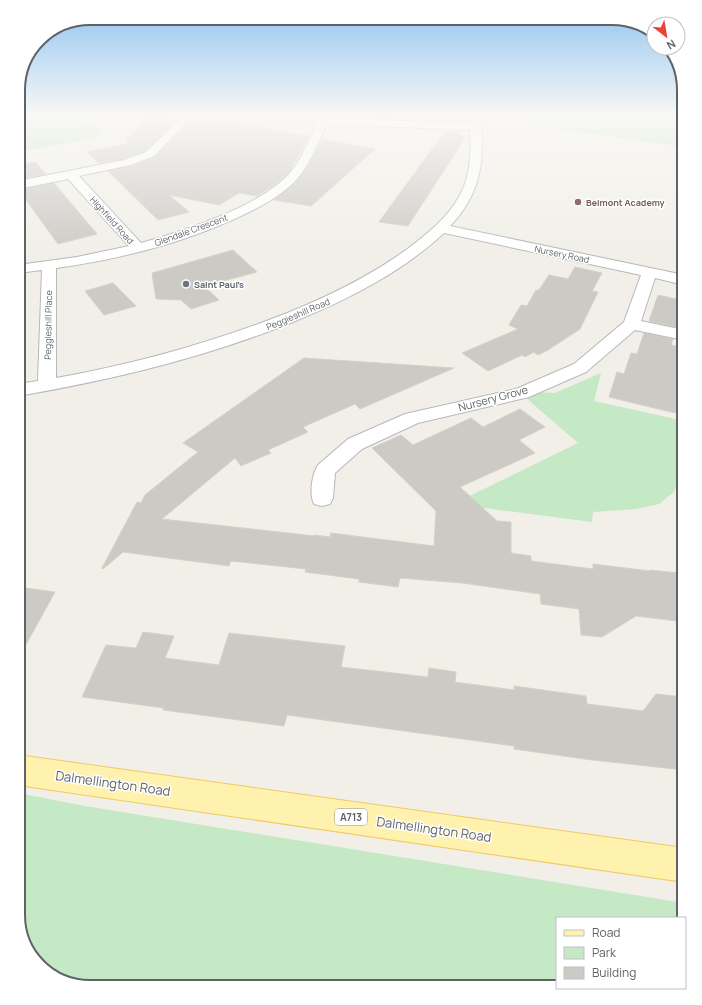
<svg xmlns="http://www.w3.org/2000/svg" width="702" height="1005" viewBox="0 0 702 1005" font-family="Manrope,sans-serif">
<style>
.green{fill:#c5e8c5}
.building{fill:#cccac5;stroke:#d6d1c6}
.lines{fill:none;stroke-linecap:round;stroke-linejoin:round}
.minor-casing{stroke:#b5b8bc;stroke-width:2}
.primary-casing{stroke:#f2c960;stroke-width:2}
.minor{fill:#fff;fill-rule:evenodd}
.primary{fill:#fff2af;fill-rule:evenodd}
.education-dot{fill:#8d6e63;stroke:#fff;stroke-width:1.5}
.worship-dot{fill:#6b7280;stroke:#fff;stroke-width:1.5}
.labels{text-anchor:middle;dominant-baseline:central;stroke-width:3;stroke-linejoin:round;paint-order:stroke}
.far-education-label{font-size:9px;font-weight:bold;fill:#785e54;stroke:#fff;text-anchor:start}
.far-street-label{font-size:9px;fill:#5f6368;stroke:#fff}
.far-worship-label{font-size:9px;font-weight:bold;fill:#5b616d;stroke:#fff;text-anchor:start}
.shield{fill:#fff;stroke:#8f9295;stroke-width:1}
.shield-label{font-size:10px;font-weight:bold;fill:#5f6368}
.street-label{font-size:11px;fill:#5f6368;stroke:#fff}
.near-street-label{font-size:13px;fill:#5f6368;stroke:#fff}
.rim{fill:none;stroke:#5f6368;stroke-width:2}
</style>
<rect width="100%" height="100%" fill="#f1efe8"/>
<path class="green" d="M18 116H74L104 131 93 139 18 152Z
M533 116H684V147L526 125Z
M601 373 594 401 684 421 675 491 659 504 637 509 593 512 592 522 453 504 578 443 525 397 536 392 555 393Z
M18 793 85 806 684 903 683 918H557V987H86L54 977 28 951 18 915Z"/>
<path class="building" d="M150 117 178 119 145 151 124 159 99 163 87 152 131 143 126 140Z
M192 120 221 121 224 120 309 137 290 171 277 183 260 194 257 196 239 193 219 205 169 195 189 212 158 220 108 171 132 166 155 157Z
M446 130 454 131 465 138 408 226 379 222Z
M322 139 375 149 311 206 274 200 299 179 308 166Z
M35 162 46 174 18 179V166Z
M54 183 97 234 58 244 19 190Z
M233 250 257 272 204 286 219 300 191 309 181 300 156 299 152 273Z
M575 267 602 273 592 291 598 292 580 329 548 350 538 355 534 352 525 357 522 355 488 371 462 353 518 329 509 325 521 305 527 306 536 290H539L549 275 568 279Z
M113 283 136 306 104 315 85 291Z
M658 295 684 301 676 327 649 321Z
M644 333 673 339 671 345 684 348V370L675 413 609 397 617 372 624 374 631 353 637 354Z
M304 358 454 368 360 409 355 404 303 427 308 432 268 450 271 453 241 466 235 458 162 519 315 536V535L330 537 331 533 434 546 436 511 372 448 401 435 413 445 471 418 483 427 520 409 545 427 519 440 535 453 460 487 497 521 511 522V553L531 556V561L593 569V564L650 571V570L678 573 680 580H684V622L636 616 602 637 581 635 579 609 541 604 540 594 462 583 400 578 398 587 359 582V579L305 572 306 569 231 561 229 566 123 552 103 569 102 568 137 502 141 503 145 495 198 452 183 443Z
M18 587 55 592 18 659Z
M143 632 174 636 165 658 219 665 229 633 345 646 341 667 428 677 429 668 456 672 455 682 514 690V686L586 696 587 704 643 711 656 694 684 697V770L592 760 514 749V746L287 715 284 726 163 710 164 708 82 697 106 645 136 648Z"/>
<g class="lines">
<g class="minor-casing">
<path id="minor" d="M183 116H193L154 156 131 165 79 176 141 243C185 231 261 206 291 172 302 158 309 140 317 124L261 119 257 118 256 116H293L470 124V116H480C485 159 482 193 450 226L684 275V285L655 278 641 321 684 330V340L635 330 586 372 529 397 418 423 362 449 335 473 333 498 330 504 322 506 314 504C309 494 312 474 318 465L348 439 405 414 516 389 574 364 624 322 641 275 444 233C401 273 347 300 293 322 204 358 112 380 18 396V384L38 381 42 270 18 273V265L77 257 129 246 68 179 18 189V181L124 160 146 152ZM327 124 470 130C471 152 471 175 460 195 448 218 426 235 406 250 364 280 317 302 269 320 199 346 129 365 56 378V268C121 259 184 243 243 215 262 206 284 194 298 178 311 162 318 142 327 124Z"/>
</g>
<g class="primary-casing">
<path id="primary" d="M18 755 684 848V882L18 785Z"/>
</g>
<use href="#minor" class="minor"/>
<use href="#primary" class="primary"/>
</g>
<linearGradient id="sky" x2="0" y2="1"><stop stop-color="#8fc3f1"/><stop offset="0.45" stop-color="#f9f8f5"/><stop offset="1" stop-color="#f9f8f5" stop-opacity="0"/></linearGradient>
<rect width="702" height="256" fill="url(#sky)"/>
<circle class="education-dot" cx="578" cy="202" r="4"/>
<circle class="worship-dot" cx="186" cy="284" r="4"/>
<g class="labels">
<g class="far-education-label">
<text x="586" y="202">Belmont Academy</text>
</g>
<g class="far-street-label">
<text transform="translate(112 220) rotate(48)">Highfield Road</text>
<text transform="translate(191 230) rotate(-20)">Glendale Crescent</text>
<text transform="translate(562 254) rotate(12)">Nursery Road</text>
<text transform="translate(298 314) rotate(-23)">Peggieshill Road</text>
<text transform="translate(48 325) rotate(-89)">Peggieshill Place</text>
</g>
<g class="far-worship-label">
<text x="194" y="284">Saint Paul's</text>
</g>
<rect class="shield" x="335" y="809" width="32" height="16" rx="3"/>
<g class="shield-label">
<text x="351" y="817">A713</text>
</g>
<g class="street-label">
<text transform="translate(493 398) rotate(-15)">Nursery Grove</text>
</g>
<g class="near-street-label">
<text transform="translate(113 783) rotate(8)">Dalmellington Road</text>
<text transform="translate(434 829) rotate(8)">Dalmellington Road</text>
</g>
</g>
<path d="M0 0H702V1005H0ZM90 25H612A65 65 0 0 1 677 90V915A65 65 0 0 1 612 980H90A65 65 0 0 1 25 915V90A65 65 0 0 1 90 25Z" fill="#fff" fill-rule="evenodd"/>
<path class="rim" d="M90 25H612A65 65 0 0 1 677 90V915A65 65 0 0 1 612 980H90A65 65 0 0 1 25 915V90A65 65 0 0 1 90 25Z"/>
<rect x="556" y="917" width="130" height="72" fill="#ffffff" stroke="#bfc1c3"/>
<rect x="564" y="930" width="20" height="6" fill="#fff2af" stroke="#bfc1c3"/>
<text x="592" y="937" font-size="12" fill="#5f6368">Road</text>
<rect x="564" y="947" width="20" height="12" fill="#c5e8c5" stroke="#bfc1c3"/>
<text x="592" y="957" font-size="12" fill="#5f6368">Park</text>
<rect x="564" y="967" width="20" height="12" fill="#cccac5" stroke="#bfc1c3"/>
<text x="592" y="977" font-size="12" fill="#5f6368">Building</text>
<g transform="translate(666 36) rotate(149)"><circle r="19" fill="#ffffff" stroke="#bfc1c3"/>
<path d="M0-3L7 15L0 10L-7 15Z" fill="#ea4335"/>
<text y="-6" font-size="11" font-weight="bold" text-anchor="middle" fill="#5f6368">N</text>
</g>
</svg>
